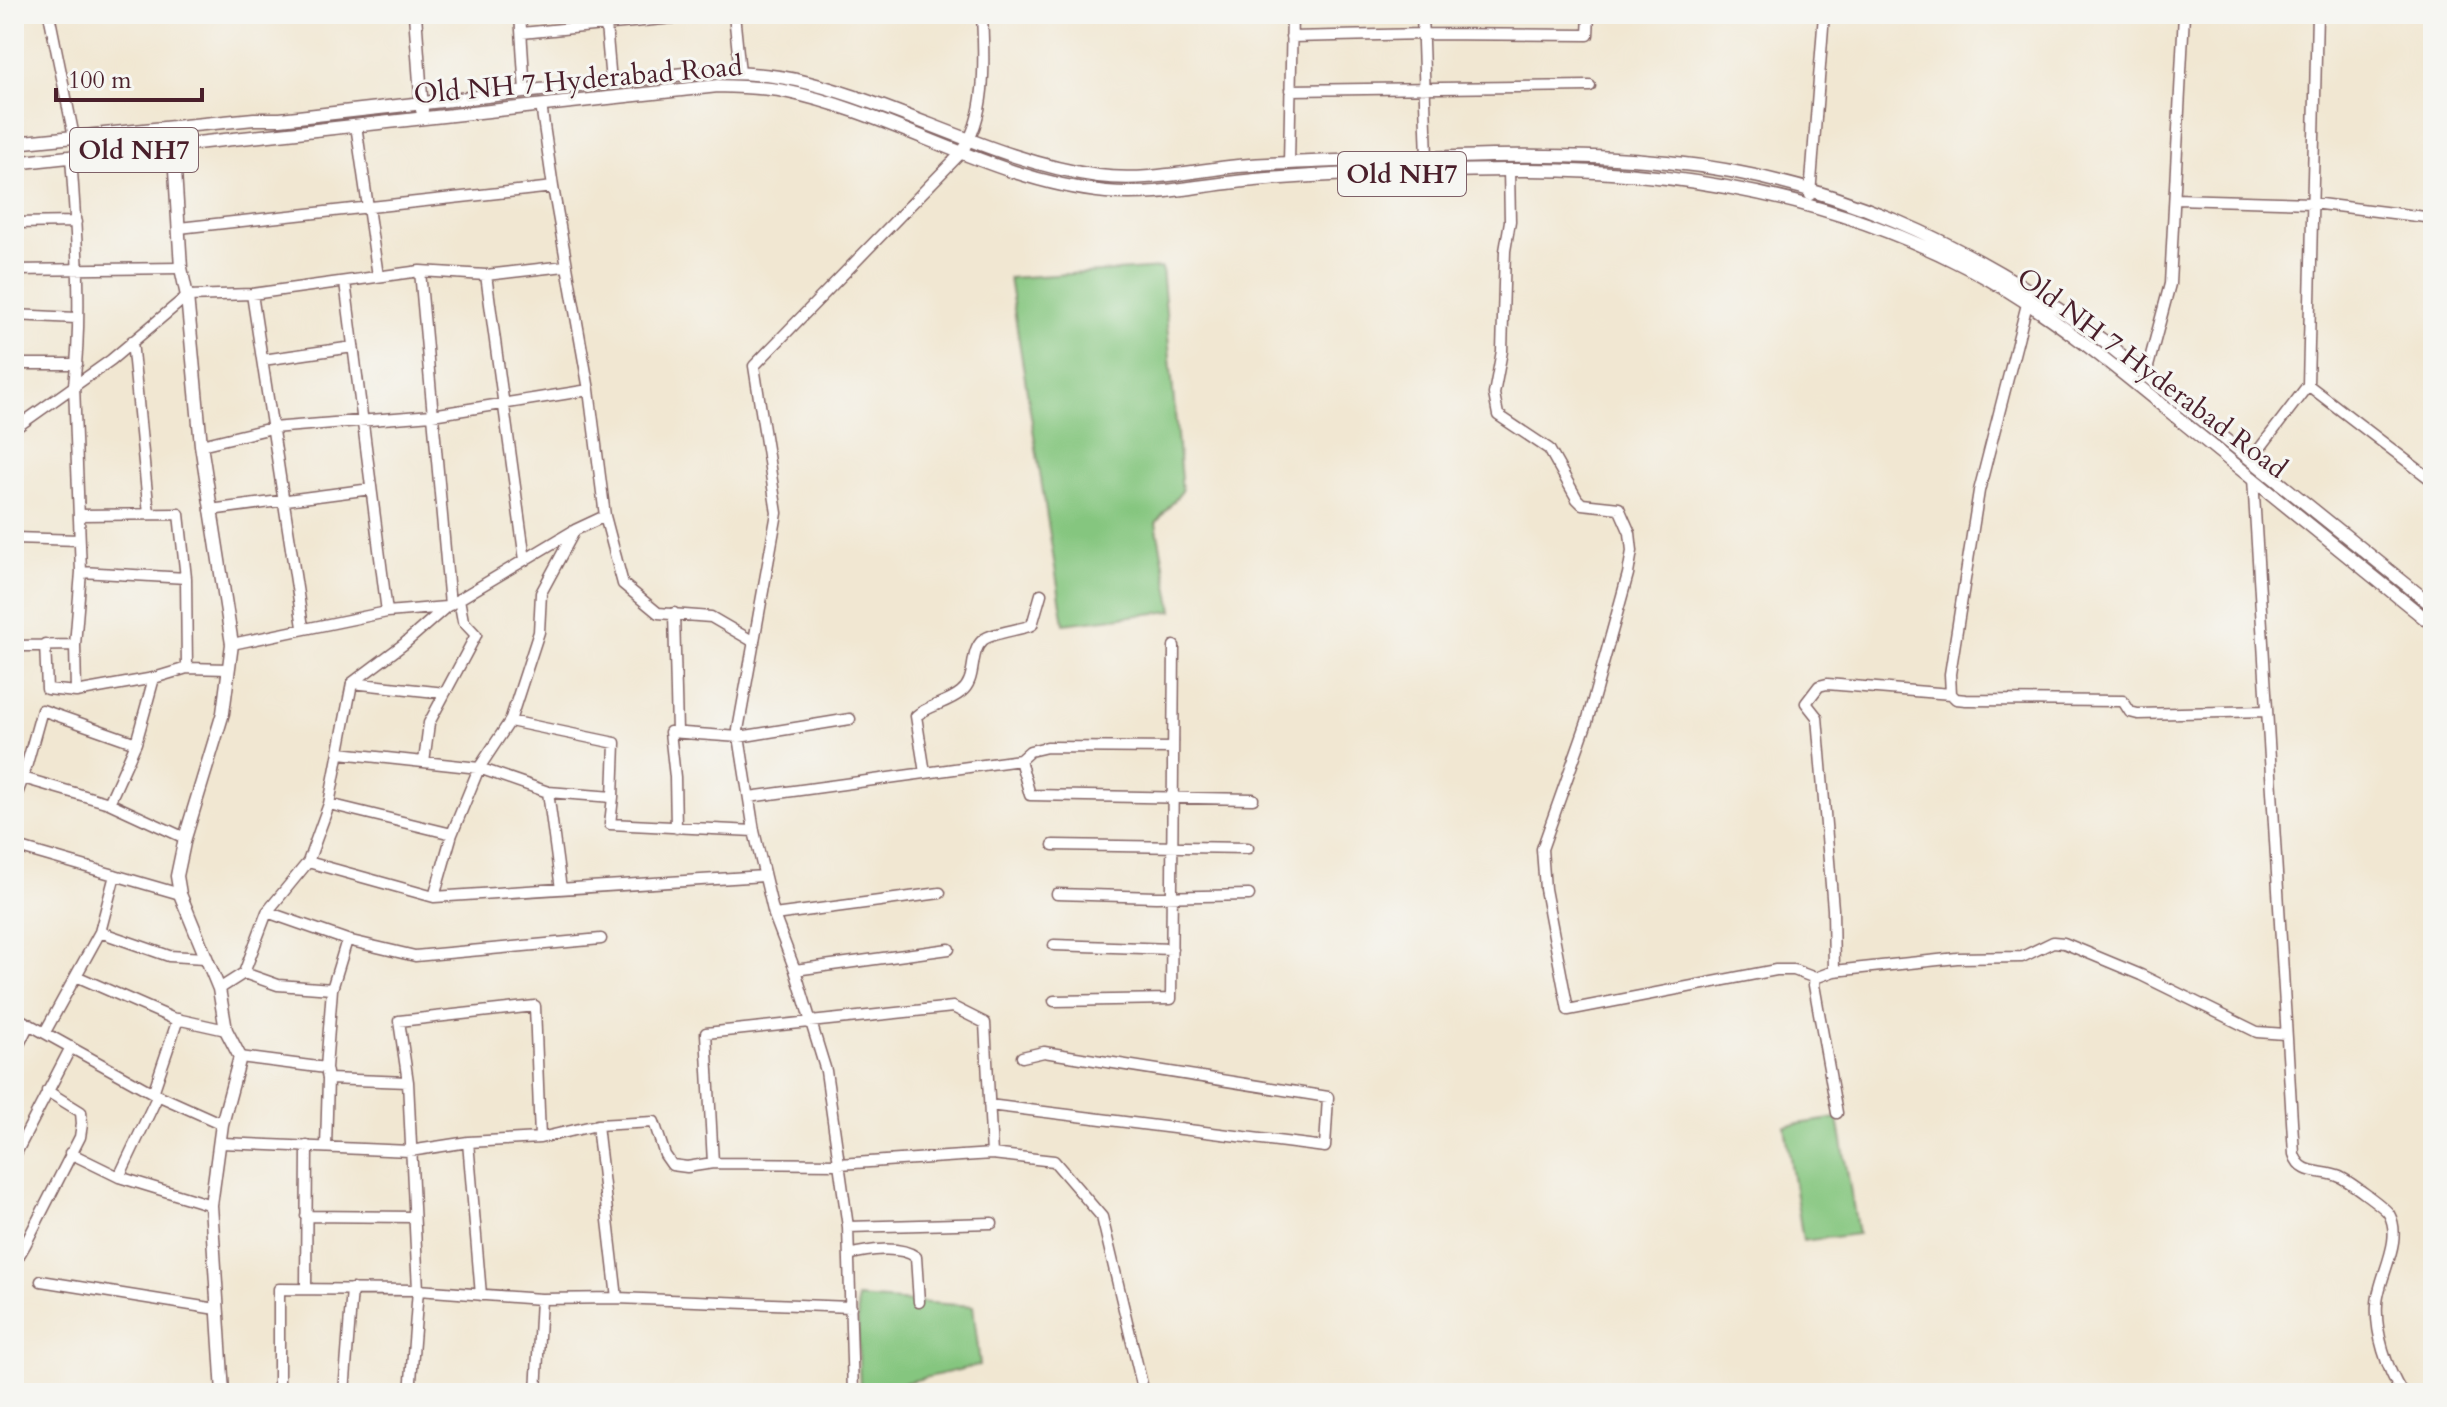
<svg xmlns="http://www.w3.org/2000/svg" width="2447" height="1407" viewBox="0 0 2447 1407" font-family="Cardo,serif">
<style>
.green{fill:#85c67f;stroke:#687255;stroke-width:2}
.lines{fill:none;stroke-linecap:round;stroke-linejoin:round}
.minor-casing{stroke:#846565;stroke-width:13}
.major-casing{stroke:#846565;stroke-width:15}
.minor{stroke:#fff;stroke-width:10}
.major{stroke:#fff;stroke-width:12}
.labels{text-anchor:middle;dominant-baseline:central;stroke-width:6;stroke-linejoin:round;paint-order:stroke}
.shield{fill:#f6f6f2;stroke:#7e6067;stroke-width:2}
.shield-label{font-size:26px;font-weight:bold;fill:#4a1f2b}
.street-label{font-size:28px;fill:#4a1f2b;stroke:#f6f6f2}
</style>
<rect width="100%" height="100%" fill="#f6f6f2"/>
<filter id="ink" filterUnits="userSpaceOnUse"><feTurbulence type="fractalNoise" baseFrequency=".0125" numOctaves="2"/><feDisplacementMap in="SourceGraphic" scale="16" xChannelSelector="R" yChannelSelector="G"/><feConvolveMatrix kernelMatrix="1 2 1 2 8 2 1 2 1" color-interpolation-filters="sRGB"/></filter>
<filter id="wash" filterUnits="userSpaceOnUse"><feTurbulence type="fractalNoise" baseFrequency=".006" numOctaves="4" result="noise"/><feDisplacementMap in="SourceGraphic" scale="32" xChannelSelector="R" yChannelSelector="G"/><feGaussianBlur stdDeviation="1.8" result="paint"/><feColorMatrix in="noise" values="0 0 0 0 0 0 0 0 0 0 0 0 0 0 0 0 0 1.4 0 .05"/><feComposite in="paint" operator="in"/></filter>
<g filter="url(#wash)">
<rect width="100%" height="100%" fill="#f1e7d2"/>
<path class="green" d="M1162 268 1182 491 1156 523 1173 611 1064 624 1009 278Z
M1838 1118 1858 1234 1803 1241 1785 1126Z
M857 1298 973 1306 980 1365 860 1393Z"/>
</g>
<g filter="url(#ink)">
<g class="lines">
<g class="minor-casing">
<path id="minor" d="M49 14 74 137
M520 14 525 92
M605 14 611 82
M734 14 740 73
M1422 14 1427 158
M522 33 713 14
M1291 37 1424 34 1588 35 1589 14
M1290 90 1590 86
M356 125 378 276
M71 157C76 231 83 311 74 385L81 572 75 645 76 692 154 678 187 668 228 669
M1289 163 1292 14
M1509 170 1510 221 1505 251 1502 351 1494 394 1498 415 1549 449 1577 499 1582 504 1619 508 1630 533 1632 551 1628 574 1587 722 1542 849 1545 889 1568 1010 1776 970H1794L1815 978
M553 187 589 390 605 516
M1810 195 1824 14
M2175 199 2312 203 2433 218
M14 223 76 222
M179 228 553 187 541 105
M14 270 181 268
M420 271 450 605
M486 275 525 560
M345 282 387 612
M252 294 303 627
M2027 304 1979 491 1950 674 1951 694 1956 699 1966 700 2123 701 2130 712 2138 714 2266 711
M14 315 76 318
M132 341 149 514
M263 360 353 347
M14 364H77
M2146 374 2170 284 2184 14
M2308 385 2433 481
M14 429 111 360 187 296 252 294 420 271 486 275 565 266
M201 445 272 428 432 415 589 390
M2251 460 2308 385 2317 14
M2253 478 2294 1154C2301 1177 2323 1169 2340 1177 2347 1180 2386 1208 2389 1214 2404 1241 2378 1277 2377 1304 2375 1333 2387 1369 2402 1393
M210 510 371 489
M80 515 179 514 186 578
M14 538 79 540
M81 572 186 578 187 668
M674 613 677 732
M45 644 47 689 76 692
M232 644 387 612 446 607 573 531
M14 646 75 645
M352 683 445 693
M510 721 615 743 613 797
M136 743 154 678
M340 753 479 768 548 792 613 797 610 824 754 831
M1020 760 1030 795 1253 799
M424 762 429 723 476 635 463 621 459 599
M925 773 916 716C929 705 948 703 961 692 978 679 968 653 983 640 991 633 1019 630 1032 625L1041 594
M548 792 561 889
M749 797 1020 760 1030 751 1047 747 1173 748
M14 802 23 778
M109 803 136 743 42 710 23 778 109 803 185 838
M329 804 352 683 404 644 445 608
M676 828 675 777 670 732 739 737 850 719
M1053 845 1248 848
M14 846 180 894
M308 862 329 804 452 834
M1057 894 1156 897 1249 895
M434 897 452 834 479 768 510 721 539 632 541 593 575 530 605 516 623 584 658 613 711 617 754 642
M267 912 308 862 434 897 764 876
M774 915 940 893
M100 932 115 875
M347 940 415 956 601 939
M1054 945 1172 949
M795 970 949 949
M1834 971 1833 909 1817 717 1806 703 1819 686 1827 684 1951 694
M244 973 278 985 332 989
M76 976 172 1018 226 1030
M219 989 244 973 267 912 347 940 332 989 326 1068
M1054 1001 1171 999 1174 646
M14 1016 153 1093 222 1124
M45 1032 100 932 169 956 205 958
M14 1054 29 1024
M240 1057 326 1068 328 1079 408 1082
M153 1093 178 1019
M989 1105 1325 1147 1328 1097 1044 1052 1022 1057
M1837 1113 1814 985 1815 978 1834 971 1957 958 2022 957 2053 942 2064 943 2141 975 2257 1032 2285 1034
M597 1125 654 1122 665 1155 672 1165 687 1167 713 1163 839 1164 992 1154
M468 1142 481 1295
M221 1143 410 1151 468 1142 540 1138 535 1006 399 1021 408 1082 418 1290 410 1393
M326 1147 328 1079
M70 1153 119 1177 211 1205
M14 1157 71 1047
M713 1163 706 1033 953 1007 985 1023 992 1154 1054 1161 1102 1217 1144 1393
M119 1177 158 1095
M306 1216 414 1217
M848 1227 992 1223
M14 1240 25 1245 14 1264
M25 1245 80 1137 82 1124 81 1112 47 1091
M849 1255C867 1250 900 1245 916 1257L919 1302
M41 1281 216 1309
M306 1289 307 1146
M617 1298 851 1307
M279 1393V1289L418 1290 541 1299 617 1298 597 1125 540 1138
M344 1393 352 1289
M536 1393 541 1299
M853 1393 848 1227 826 1071 795 970 774 915 754 831 738 730 777 513 754 366 961 153C988 116 984 58 982 14"/>
</g>
<g class="major-casing">
<path id="major" d="M415 14 422 110
M173 138 181 268 187 296 201 445 232 644 223 713 185 838 177 876 180 894 219 989 226 1030 240 1057 222 1124 211 1205 223 1393
M14 143 254 119H280L684 74C726 72 768 72 809 83 907 108 998 162 1098 176 1145 182 1191 171 1238 166 1263 164 1287 163 1312 162 1430 158 1550 150 1667 162 1830 178 1970 244 2101 339L2433 606
M14 163 718 86C740 87 762 87 784 91 894 113 992 181 1106 192 1156 197 1205 184 1255 180 1339 173 1425 171 1509 170 1670 168 1829 194 1972 270 2049 311 2118 369 2185 424 2268 491 2351 558 2433 625"/>
</g>
<use href="#minor" class="minor"/>
<use href="#major" class="major"/>
</g>
</g>
<g class="labels">
<g class="shield">
<rect x="70" y="128" width="128" height="44" rx="6"/>
<rect x="1338" y="152" width="128" height="44" rx="6"/>
</g>
<g class="shield-label">
<text x="134" y="150">Old NH7</text>
<text x="1402" y="174">Old NH7</text>
</g>
<g class="street-label">
<text transform="translate(578 80) rotate(-5)">Old NH 7 Hyderabad Road</text>
<text transform="translate(2152 373) rotate(37)">Old NH 7 Hyderabad Road</text>
</g>
</g>
<rect width="2447" height="1407" fill="none" stroke="#f6f6f2" stroke-width="48"/>
<path d="M56 88v12h146v-12" fill="none" stroke="#4a1f2b" stroke-width="4"/>
<text x="68" y="88" font-size="24" fill="#4a1f2b" stroke="#f6f6f2" stroke-width="6" paint-order="stroke">100 m</text>
</svg>
